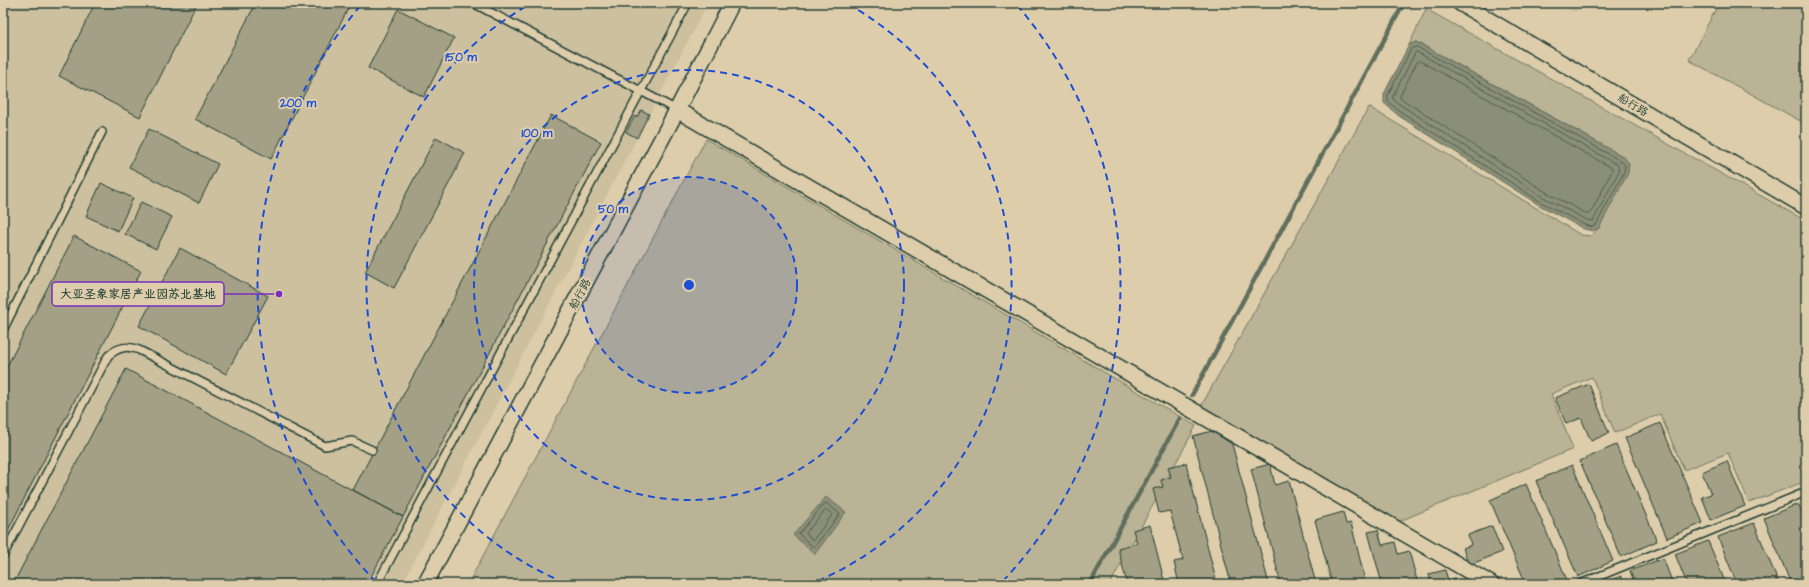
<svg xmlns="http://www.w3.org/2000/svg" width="1809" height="587" font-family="'Architects Daughter','LXGW WenKai TC',sans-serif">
<rect width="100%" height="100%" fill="#decdaa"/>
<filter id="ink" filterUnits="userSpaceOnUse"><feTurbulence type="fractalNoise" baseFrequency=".025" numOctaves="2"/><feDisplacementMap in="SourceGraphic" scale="8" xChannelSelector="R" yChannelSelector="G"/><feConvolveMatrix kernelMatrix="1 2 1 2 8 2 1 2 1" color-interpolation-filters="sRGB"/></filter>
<g filter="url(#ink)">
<path fill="#ccc09f" d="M 3,3 L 708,3 L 402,584 L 3,584 Z
M 1557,3 L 1597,3 L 1573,12 Z"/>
<path fill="#bbb395" stroke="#6d7864" d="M 1719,3 L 1806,3 L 1806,124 L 1689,60 Z
M 1426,9 L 1806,221 L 1806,481 L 1749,503 L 1728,453 L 1684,470 L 1660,414 L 1615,433 L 1592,377 L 1551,394 L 1573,449 L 1395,523 L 1200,408 L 1369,107 L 1581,235 L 1591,236 L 1599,228 L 1629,164 L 1624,157 L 1423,45 L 1416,42 L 1409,45 Z
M 706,139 L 1196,426 L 1110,584 L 468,584 Z"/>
<path fill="#8c8f78" stroke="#606e5d" d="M 1416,42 L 1624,157 L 1629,164 L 1628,173 L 1599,228 L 1593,231 L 1584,229 L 1539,205 L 1399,116 L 1384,103 L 1384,94 L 1409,45 Z
M 826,497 L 846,512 L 815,554 L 793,535 Z"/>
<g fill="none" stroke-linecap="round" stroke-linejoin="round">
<path stroke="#4b5e4f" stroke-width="1" d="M 1417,47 L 1621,161 L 1625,165 L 1624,172 L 1596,225 L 1592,227 L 1585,225 L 1541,202 L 1401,112 L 1388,102 L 1388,95 L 1411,49 Z
M 1417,52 L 1618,165 L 1619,171 L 1593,221 L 1587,220 L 1543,197 L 1396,102 L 1393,99 L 1393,96 L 1415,53 Z
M 1420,61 L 1612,168 L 1612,171 L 1590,214 L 1587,214 L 1546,192 L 1400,98 L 1400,96 L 1417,62 Z
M 826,503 L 840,514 L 815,546 L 813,547 L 799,534 Z
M 826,510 L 832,513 L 832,515 L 814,539 L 812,540 L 806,533 Z"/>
<path stroke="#606e5d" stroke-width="4.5" d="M 1192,395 L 1404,3
M 1090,584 L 1180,418"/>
</g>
<path fill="#a3a085" stroke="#1f3d34" d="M 95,3 L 197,3 L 140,117 L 59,76 Z
M 256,3 L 351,3 L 271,159 L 195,119 Z
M 398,9 L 454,38 L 424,97 L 368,68 Z
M 641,110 L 649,114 L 637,138 L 626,132 L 635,116 L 637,117 Z
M 551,115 L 601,142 L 403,517 L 353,490 Z
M 149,129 L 218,164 L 199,203 L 129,167 Z
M 436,137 L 465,153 L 394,288 L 365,272 Z
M 101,183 L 133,198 L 118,231 L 86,216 Z
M 141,202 L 172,217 L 156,249 L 125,234 Z
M 74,236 L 141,271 L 3,540 L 3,374 Z
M 180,248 L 268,296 L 226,374 L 139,326 Z
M 126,369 L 403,517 L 367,584 L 13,584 Z
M 1589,384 L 1609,433 L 1591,441 L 1581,418 L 1566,424 L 1555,398 Z
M 1660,423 L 1703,523 L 1667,538 L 1625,438 Z
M 1212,431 L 1232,444 L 1269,584 L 1231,584 L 1193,436 Z
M 1616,445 L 1657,541 L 1621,557 L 1580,461 Z
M 1727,461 L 1745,506 L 1711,520 L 1702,497 L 1711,494 L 1702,472 Z
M 1186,463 L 1217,584 L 1179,584 L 1174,562 L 1183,560 L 1170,511 L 1159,513 L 1153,489 L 1163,487 L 1161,480 L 1171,477 L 1168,467 Z
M 1270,464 L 1275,485 L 1289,481 L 1316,584 L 1281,584 L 1251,469 Z
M 1572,465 L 1613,561 L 1578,577 L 1536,481 Z
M 1526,484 L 1567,580 L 1559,584 L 1526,584 L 1490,500 Z
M 1798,504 L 1806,523 L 1806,584 L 1791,584 L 1764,518 Z
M 1343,512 L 1346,524 L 1351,523 L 1366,584 L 1332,584 L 1315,520 Z
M 1754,523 L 1779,584 L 1737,584 L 1718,537 Z
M 1150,525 L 1165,584 L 1127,584 L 1118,548 L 1137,543 L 1133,530 Z
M 1492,526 L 1502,552 L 1469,565 L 1463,548 L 1471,545 L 1468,535 Z
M 1378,530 L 1382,545 L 1395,542 L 1398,554 L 1409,551 L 1418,584 L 1382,584 L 1368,532 Z
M 1708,541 L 1726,584 L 1687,584 L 1675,554 Z
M 1663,558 L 1673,584 L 1635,584 L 1630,571 Z
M 1445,570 L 1448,580 L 1455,578 L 1456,584 L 1431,584 L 1429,574 Z
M 1621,576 L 1624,584 L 1601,584 Z"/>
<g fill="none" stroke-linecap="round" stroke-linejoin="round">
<g stroke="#1f3d34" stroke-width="10">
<path id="lane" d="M 473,3 L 677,110
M 3,330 L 102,132
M 3,556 L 108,356 C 118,347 127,345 139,350 L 325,446 L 352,441 L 372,450
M 377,584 L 688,3
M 1580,584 L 1806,492"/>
</g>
<g stroke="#1f3d34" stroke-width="18">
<path id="street" d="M 1460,3 L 1806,207
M 677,110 L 1491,584
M 425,584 L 677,110 L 732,3"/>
</g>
<use href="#lane" stroke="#decdaa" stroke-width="7"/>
<use href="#street" stroke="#decdaa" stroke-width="15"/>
</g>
</g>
<circle cx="689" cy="285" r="108" fill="#1d4ed8" fill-opacity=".12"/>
<g fill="none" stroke="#1d4ed8" stroke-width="2" stroke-dasharray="7 5">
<circle cx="689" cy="285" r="108"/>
<circle cx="689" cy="285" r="215"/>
<path d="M565 583A323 323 0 0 1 530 4M848 4A323 323 0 0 1 813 583"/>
<path d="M376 582A431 431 0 0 1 361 5M1017 5A431 431 0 0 1 1002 582"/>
</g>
<g text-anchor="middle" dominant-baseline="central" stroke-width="4" stroke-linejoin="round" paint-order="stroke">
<g font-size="11" fill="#1f3d34" stroke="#decdaa">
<text transform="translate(1633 105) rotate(31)">船行路</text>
<text transform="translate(580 294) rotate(-62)">船行路</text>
</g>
</g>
<circle cx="689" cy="285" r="6" fill="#1d4ed8" stroke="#decdaa" stroke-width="2"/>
<g font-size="12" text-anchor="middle" font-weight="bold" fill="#1d4ed8" stroke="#decdaa" stroke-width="4" stroke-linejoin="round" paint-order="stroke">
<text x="461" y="61">150 m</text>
<text x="298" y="107">200 m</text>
<text x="537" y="137">100 m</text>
<text x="613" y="213">50 m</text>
</g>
<path fill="none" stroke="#7b2cbf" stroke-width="1.5" d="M279 294L224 294"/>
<circle fill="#7b2cbf" stroke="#decdaa" stroke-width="1.5" cx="279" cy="294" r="4"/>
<rect fill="#decdaa" stroke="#7b2cbf" stroke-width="1.5" x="52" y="282" width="172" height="24" rx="4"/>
<g font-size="12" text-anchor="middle" font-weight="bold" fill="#1f3d34">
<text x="138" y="298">大亚圣象家居产业园苏北基地</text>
</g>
<rect width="1809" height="587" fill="none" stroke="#decdaa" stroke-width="16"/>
<rect x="8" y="8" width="1793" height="571" fill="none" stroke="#1f3d34" stroke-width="1.5" filter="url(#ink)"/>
</svg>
